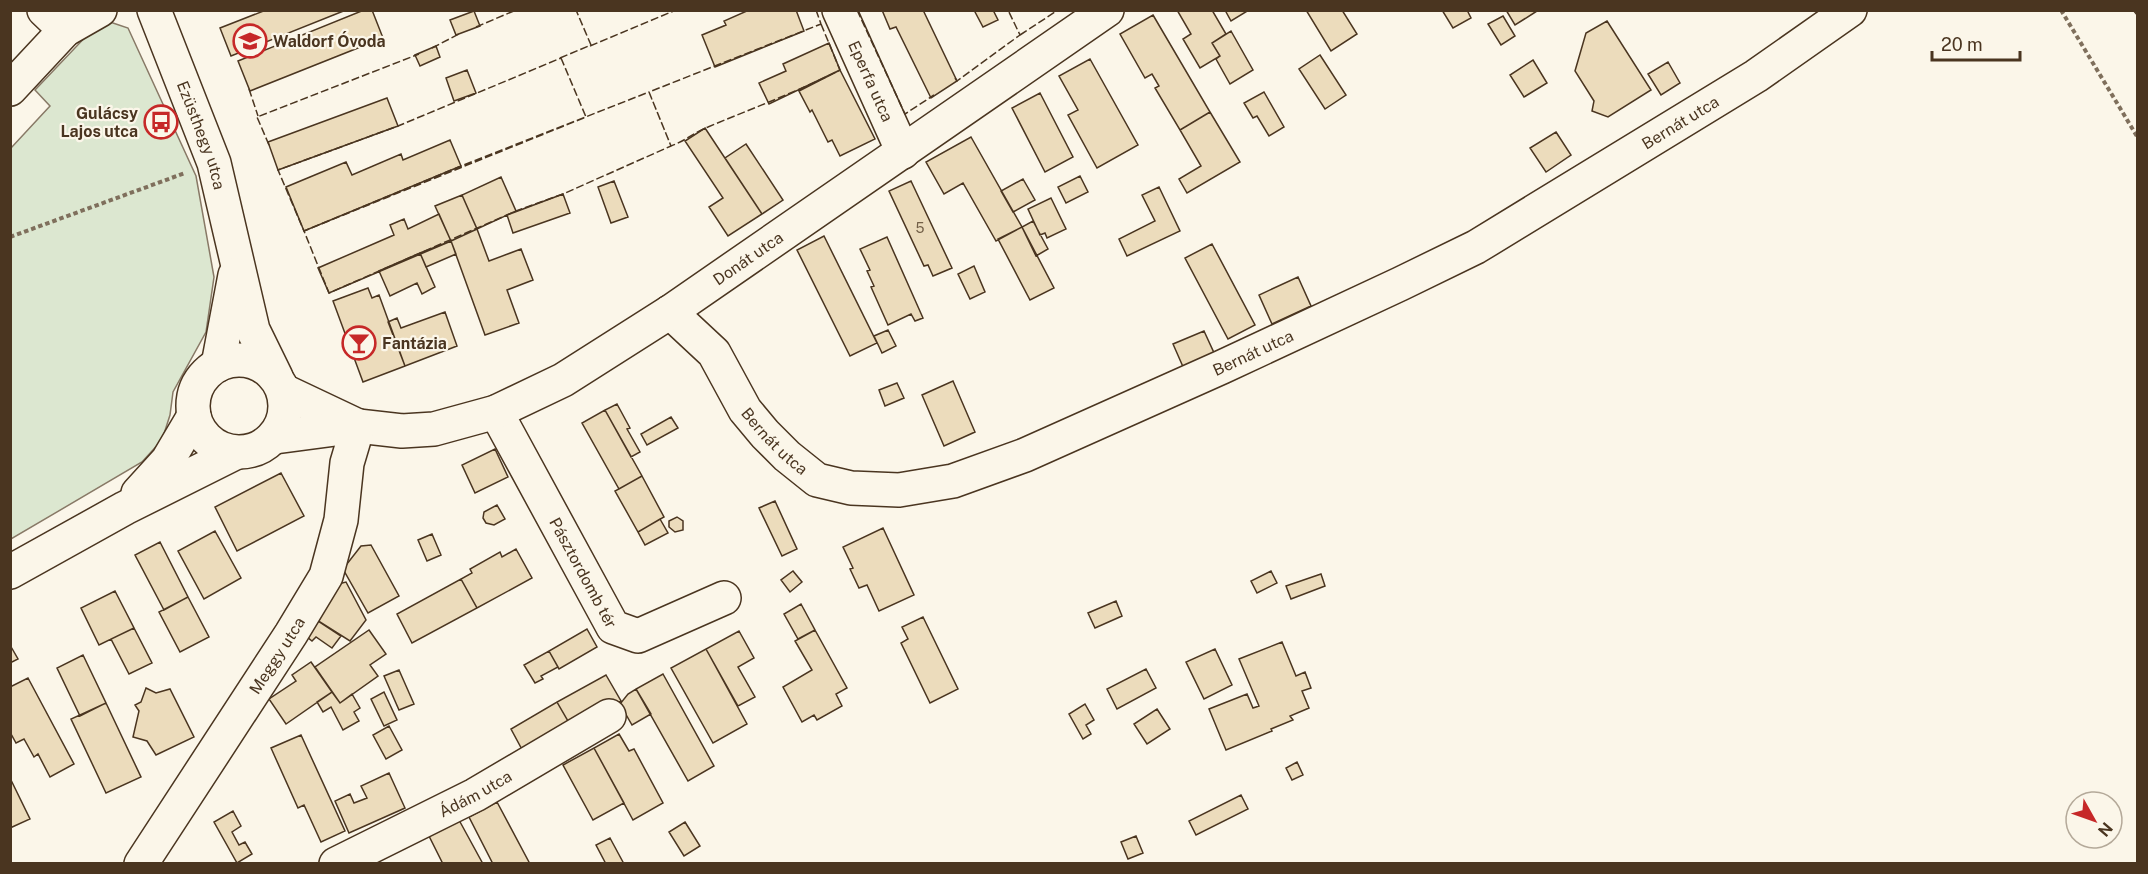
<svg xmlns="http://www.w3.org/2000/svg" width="2148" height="874" font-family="'Public Sans',sans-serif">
<rect width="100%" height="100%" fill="#fbf6e9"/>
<path fill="#dce7d0" stroke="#887966" stroke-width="1.5" d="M 110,22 L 128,28 L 196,176 L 214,277 L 206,332 L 173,392 L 170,415 L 162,440 L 142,462 L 11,539 L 11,148 L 50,106 L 35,90 L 92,30 Z"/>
<path fill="#ecdcbc" stroke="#4a3520" stroke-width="1.5" d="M 266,10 L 346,10 L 231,56 L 220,28 Z
M 364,10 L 372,10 L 383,38 L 250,91 L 238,61 Z
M 749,10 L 796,10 L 804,31 L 715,67 L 702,35 L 726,25 L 724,21 Z
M 882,10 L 923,10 L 957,81 L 931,98 L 896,27 L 890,29 Z
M 974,10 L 993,10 L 998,20 L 983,27 Z
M 1177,10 L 1212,10 L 1226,34 L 1212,43 L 1220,56 L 1200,68 L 1183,39 L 1191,34 Z
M 1225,10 L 1249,10 L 1231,21 Z
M 1306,10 L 1342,10 L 1357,34 L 1331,51 Z
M 1442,10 L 1467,10 L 1471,18 L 1453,28 Z
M 1506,10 L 1537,10 L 1537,11 L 1515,25 Z
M 474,11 L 480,26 L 456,35 L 450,20 Z
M 1153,15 L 1210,112 L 1180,130 L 1155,88 L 1159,86 L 1152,74 L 1145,78 L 1120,34 Z
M 1503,16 L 1515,36 L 1501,45 L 1488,24 Z
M 1607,21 L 1651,90 L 1608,117 L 1592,111 L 1594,101 L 1575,71 L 1586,33 Z
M 1231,31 L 1253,70 L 1230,84 L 1216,59 L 1220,56 L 1212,43 Z
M 829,43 L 840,70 L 769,104 L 759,83 L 786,71 L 783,64 Z
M 436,46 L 440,57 L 420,66 L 415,55 Z
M 1320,55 L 1346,95 L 1325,109 L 1299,69 Z
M 1090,59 L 1138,145 L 1097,168 L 1068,115 L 1078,110 L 1059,76 Z
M 1533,60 L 1547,83 L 1524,97 L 1510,75 Z
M 1668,62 L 1680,83 L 1661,95 L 1648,74 Z
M 467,70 L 476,93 L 454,101 L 446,78 Z
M 840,70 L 875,139 L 840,156 L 832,140 L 828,142 L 812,110 L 810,112 L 799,91 Z
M 1264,92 L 1284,127 L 1269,136 L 1257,116 L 1253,118 L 1244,103 Z
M 1040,93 L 1073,157 L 1045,172 L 1012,108 Z
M 387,98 L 398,126 L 278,170 L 268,142 Z
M 1210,112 L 1240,162 L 1187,193 L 1179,179 L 1201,166 L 1180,130 Z
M 705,128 L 762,214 L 728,236 L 709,207 L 723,198 L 685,141 Z
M 1556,132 L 1571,155 L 1546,172 L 1530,148 Z
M 971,137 L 1022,227 L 996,241 L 963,183 L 944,194 L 926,162 Z
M 450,140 L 461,166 L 304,231 L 286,187 L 346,162 L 352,175 L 401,154 L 403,160 Z
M 746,144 L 783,200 L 762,214 L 725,158 Z
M 1080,176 L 1088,192 L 1066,203 L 1058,187 Z
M 501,177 L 516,211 L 477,229 L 462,195 Z
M 1023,179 L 1035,200 L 1013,212 L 1001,191 Z
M 614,181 L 628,217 L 611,223 L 598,187 Z
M 911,181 L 952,268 L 933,276 L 928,265 L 924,266 L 889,191 Z
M 1159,187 L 1180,231 L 1127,256 L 1119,239 L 1155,221 L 1142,195 Z
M 563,194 L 570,213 L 513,233 L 507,215 Z
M 462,195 L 477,229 L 451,241 L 435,206 Z
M 1051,198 L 1066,229 L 1047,238 L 1045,233 L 1040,235 L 1028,209 Z
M 439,214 L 451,241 L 329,293 L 318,268 L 394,235 L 390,225 L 404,219 L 408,229 Z
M 1033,221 L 1048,249 L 1036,256 L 1022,227 Z
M 1022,227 L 1054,288 L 1030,300 L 998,239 Z
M 477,229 L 489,261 L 521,249 L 533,280 L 507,290 L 519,323 L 485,335 L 451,241 Z
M 824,236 L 877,343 L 850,356 L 797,250 Z
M 887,237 L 923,318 L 915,321 L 911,314 L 888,325 L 871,287 L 874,286 L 867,271 L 870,270 L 860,249 Z
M 451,241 L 456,254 L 426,267 L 420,253 Z
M 1212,244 L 1255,325 L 1228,339 L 1185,258 Z
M 420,253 L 435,287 L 422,294 L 417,283 L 390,296 L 379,271 Z
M 974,266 L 985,292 L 970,299 L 958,274 Z
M 1298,277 L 1311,306 L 1272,324 L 1259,295 Z
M 368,288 L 372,298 L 379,295 L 405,366 L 363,382 L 333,301 Z
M 445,312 L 457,346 L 405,366 L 388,322 L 397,318 L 401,328 Z
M 888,330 L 896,346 L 882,353 L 874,336 Z
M 1204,331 L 1215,355 L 1184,369 L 1173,344 Z
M 953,381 L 975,432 L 944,446 L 922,395 Z
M 897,383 L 904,398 L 885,406 L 879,390 Z
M 617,404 L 630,428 L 627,429 L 640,452 L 631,457 L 605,410 Z
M 605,410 L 642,476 L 619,489 L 582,423 Z
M 671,417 L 678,428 L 647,445 L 641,434 Z
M 495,449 L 508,477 L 475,493 L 462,465 Z
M 281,473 L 304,516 L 237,551 L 215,507 Z
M 642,476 L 664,517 L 638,532 L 615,491 Z
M 775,501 L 797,549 L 782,556 L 759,508 Z
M 497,505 L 505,519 L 494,525 L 486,523 L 483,518 L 484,512 Z
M 677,517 L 683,521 L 683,530 L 675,532 L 669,527 L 669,521 Z
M 660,519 L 668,533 L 645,545 L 638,532 Z
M 883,528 L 914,595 L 879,611 L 867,585 L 859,588 L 850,569 L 853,568 L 843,547 Z
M 215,531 L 241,578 L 204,599 L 178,551 Z
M 432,534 L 441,555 L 427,561 L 418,540 Z
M 160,542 L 188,597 L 164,610 L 135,555 Z
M 371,545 L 399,596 L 368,613 L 343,569 L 361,546 Z
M 516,549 L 532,578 L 477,608 L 461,579 L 472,573 L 470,569 L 500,552 L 502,557 Z
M 793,571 L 802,582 L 790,592 L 781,580 Z
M 1271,571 L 1277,583 L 1257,593 L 1251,581 Z
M 1321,574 L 1325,586 L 1291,599 L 1286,586 Z
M 461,579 L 477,608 L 412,643 L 397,614 Z
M 346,582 L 366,620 L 350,641 L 312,617 L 334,585 Z
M 115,591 L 134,628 L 99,645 L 81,608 Z
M 188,597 L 209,637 L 180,652 L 159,612 Z
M 1116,601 L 1122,616 L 1095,628 L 1088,613 Z
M 801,604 L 815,630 L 798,639 L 784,614 Z
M 312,617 L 341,636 L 332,648 L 316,637 L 312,641 L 301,632 Z
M 923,617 L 958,689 L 930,703 L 901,643 L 908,639 L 902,627 Z
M 134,628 L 152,663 L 129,674 L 111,639 Z
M 587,629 L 597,647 L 559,669 L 549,651 Z
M 369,630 L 386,654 L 370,665 L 378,676 L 340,703 L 315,667 Z
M 815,630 L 847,688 L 836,694 L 842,706 L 817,720 L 814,715 L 802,722 L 783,687 L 812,670 L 795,641 Z
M 739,631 L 754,658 L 738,667 L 755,697 L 738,706 L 706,649 Z
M 1282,642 L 1296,676 L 1305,672 L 1311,688 L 1302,691 L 1309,708 L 1290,716 L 1293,720 L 1271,729 L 1272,731 L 1226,750 L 1209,709 L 1247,694 L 1253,708 L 1259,706 L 1239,659 Z
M 10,645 L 18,659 L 10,663 Z
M 706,649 L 747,724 L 713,743 L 671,668 Z
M 1215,649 L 1232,685 L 1204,699 L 1186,662 Z
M 549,651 L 558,667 L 541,676 L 543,679 L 535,683 L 524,665 Z
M 83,655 L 106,703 L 80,716 L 57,668 Z
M 311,662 L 332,692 L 286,724 L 269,699 L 296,681 L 292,675 Z
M 1146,669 L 1156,688 L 1117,709 L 1107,689 Z
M 399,670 L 414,704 L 399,710 L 384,676 Z
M 663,674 L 714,766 L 688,781 L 636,689 Z
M 606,675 L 621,701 L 572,728 L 557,702 Z
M 28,678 L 74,764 L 50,777 L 38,754 L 34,757 L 24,739 L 16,743 L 10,732 L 10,687 Z
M 146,688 L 156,693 L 170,689 L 194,737 L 156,755 L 147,741 L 133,737 L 139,711 L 135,705 L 141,702 Z
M 636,689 L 651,714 L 632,725 L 620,704 L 628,694 Z
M 332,692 L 340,703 L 352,694 L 360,708 L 354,712 L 359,721 L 343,730 L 331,707 L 323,712 L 317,702 Z
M 384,692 L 397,720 L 384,726 L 371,699 Z
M 557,702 L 572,728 L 525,755 L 511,729 Z
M 106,703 L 141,777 L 106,793 L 71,719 Z
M 1085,704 L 1094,720 L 1086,725 L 1091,734 L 1083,739 L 1069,714 Z
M 1157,709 L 1170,729 L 1147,744 L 1134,724 Z
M 389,726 L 402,750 L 386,759 L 373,735 Z
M 619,734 L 629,751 L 634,749 L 663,803 L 633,820 L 594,748 Z
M 301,735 L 345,831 L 321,842 L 304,805 L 298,808 L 271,748 Z
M 594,748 L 624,803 L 593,820 L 563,765 Z
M 1297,762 L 1303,775 L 1292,780 L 1286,768 Z
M 389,773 L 405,808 L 349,833 L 335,801 L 350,794 L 354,803 L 367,798 L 361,786 Z
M 10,778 L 30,819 L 10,828 Z
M 1241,795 L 1248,809 L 1196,835 L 1189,821 Z
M 497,802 L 530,864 L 493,864 L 469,817 Z
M 233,811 L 241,826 L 232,832 L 239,845 L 245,842 L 252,854 L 237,863 L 214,822 Z
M 459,820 L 483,864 L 443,864 L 429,836 Z
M 685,822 L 700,846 L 684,856 L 669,832 Z
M 1136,836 L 1143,853 L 1128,859 L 1121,842 Z
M 610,838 L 624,864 L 606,864 L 596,845 Z"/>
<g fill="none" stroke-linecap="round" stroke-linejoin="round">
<g stroke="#4a3520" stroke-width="36">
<g id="minor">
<path d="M 44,10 L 65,30"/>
<path id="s1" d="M 154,10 L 214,163 L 253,330 L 276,377"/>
<path id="s2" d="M 839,10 L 903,152"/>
<path d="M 10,89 L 65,30 L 100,10"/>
<path id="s3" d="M 670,312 L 714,353 L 745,410 L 765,434 L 787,456 L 817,480 L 851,488 L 899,490 L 953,481 L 1025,455 L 1222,367 L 1400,284 L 1476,247 L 1756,76 L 1850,10"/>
<circle cx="239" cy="406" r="46"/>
<path d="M 218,365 L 235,275"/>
<path d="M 284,391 L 358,426"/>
<path id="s4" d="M 496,412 L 613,627 L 638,636 L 724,598"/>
<path id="s5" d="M 275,437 L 358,426 L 402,431 L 434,429 L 496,412 L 563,380 L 670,312 L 1107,10"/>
<path d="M 138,493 L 168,460 L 194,416"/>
<path d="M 10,572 L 125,508 L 235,453"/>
<path id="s6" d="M 141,864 L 291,634 L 326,576 L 341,520 L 347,463 L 358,426"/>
<path id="s7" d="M 336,864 L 475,795 L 609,716"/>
</g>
</g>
<path stroke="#7f6f5c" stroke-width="4" stroke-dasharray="4.5 3" stroke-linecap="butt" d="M 2061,10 L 2138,138
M 10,237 L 185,173"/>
<use href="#minor" stroke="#fbf6e9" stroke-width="33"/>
<path stroke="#4a3520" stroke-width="1.5" stroke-dasharray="8 3" stroke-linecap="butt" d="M 816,10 L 821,24
M 857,10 L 905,114 L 934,95
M 2133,10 L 2138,16
M 821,24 L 840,70 C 797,92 753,108 708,127 C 695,132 685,141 671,146 L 649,92 Z
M 476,27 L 516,10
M 1020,35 L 1058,10
M 590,46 L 676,10
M 432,48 L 459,34
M 560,58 L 591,45 L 576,10
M 561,58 L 586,117 L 304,231 L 278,170 L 398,126 Z
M 955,78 L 957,81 L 1020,35 L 1008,10
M 249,89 L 258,116
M 649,92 L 671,146 L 563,194 L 516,211 L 329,293 L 304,231 L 461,166 Z
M 269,145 L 257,117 L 419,54"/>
</g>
<defs>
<g id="school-ring" transform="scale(1.725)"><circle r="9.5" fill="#fbf6e9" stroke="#c62828" stroke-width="1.5"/><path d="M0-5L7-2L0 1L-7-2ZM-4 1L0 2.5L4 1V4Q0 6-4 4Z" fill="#c62828"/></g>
<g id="bus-ring" transform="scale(1.725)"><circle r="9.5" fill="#fbf6e9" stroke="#c62828" stroke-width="1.5"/><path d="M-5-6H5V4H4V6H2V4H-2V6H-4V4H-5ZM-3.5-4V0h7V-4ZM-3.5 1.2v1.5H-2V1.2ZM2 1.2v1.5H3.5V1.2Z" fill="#c62828"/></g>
<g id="bar-ring" transform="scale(1.725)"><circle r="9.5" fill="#fbf6e9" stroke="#c62828" stroke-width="1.5"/><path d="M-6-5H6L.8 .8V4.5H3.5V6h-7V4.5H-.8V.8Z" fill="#c62828"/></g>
</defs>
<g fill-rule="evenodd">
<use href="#school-ring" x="250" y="41"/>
<use href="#bus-ring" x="161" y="122"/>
<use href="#bar-ring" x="359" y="343"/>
</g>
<g text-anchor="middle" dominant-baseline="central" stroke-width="4.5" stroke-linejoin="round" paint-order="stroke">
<g font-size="14" fill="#725f47">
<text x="920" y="228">5</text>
</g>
<g font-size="16" font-weight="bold" fill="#4a3520" stroke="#fbf6e9" text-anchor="start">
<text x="273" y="41">Waldorf Óvoda</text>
<text x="138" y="113" text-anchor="end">Gulácsy<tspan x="138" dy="18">Lajos utca</tspan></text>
<text x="382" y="343">Fantázia</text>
</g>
<g font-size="16" fill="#4a3520" stroke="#fbf6e9">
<text stroke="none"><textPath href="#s2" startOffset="78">Eperfa utca</textPath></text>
<text stroke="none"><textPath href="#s3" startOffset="1176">Bernát utca</textPath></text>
<text stroke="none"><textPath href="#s1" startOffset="134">Ezüsthegy utca</textPath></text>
<text stroke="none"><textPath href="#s5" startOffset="520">Donát utca</textPath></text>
<text stroke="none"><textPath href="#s3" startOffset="690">Bernát utca</textPath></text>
<text stroke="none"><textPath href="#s3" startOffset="168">Bernát utca</textPath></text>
<text stroke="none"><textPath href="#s4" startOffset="183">Pásztordomb tér</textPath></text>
<text stroke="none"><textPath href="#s6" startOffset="249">Meggy utca</textPath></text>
<text stroke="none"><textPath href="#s7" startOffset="156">Ádám utca</textPath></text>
</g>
</g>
<rect width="2148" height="874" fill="none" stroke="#4a3520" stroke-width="24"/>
<g transform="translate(2094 820) rotate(130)"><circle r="28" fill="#fbf6e9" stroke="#b4a999" stroke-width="1.5"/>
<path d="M0-4.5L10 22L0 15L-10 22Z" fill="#c62828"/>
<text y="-9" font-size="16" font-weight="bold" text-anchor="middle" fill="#4a3520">N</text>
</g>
<path d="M1932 51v9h88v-9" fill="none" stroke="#4a3520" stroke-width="3"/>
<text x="1941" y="51" font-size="18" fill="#4a3520" stroke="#fbf6e9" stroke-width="4.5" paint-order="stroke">20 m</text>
</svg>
